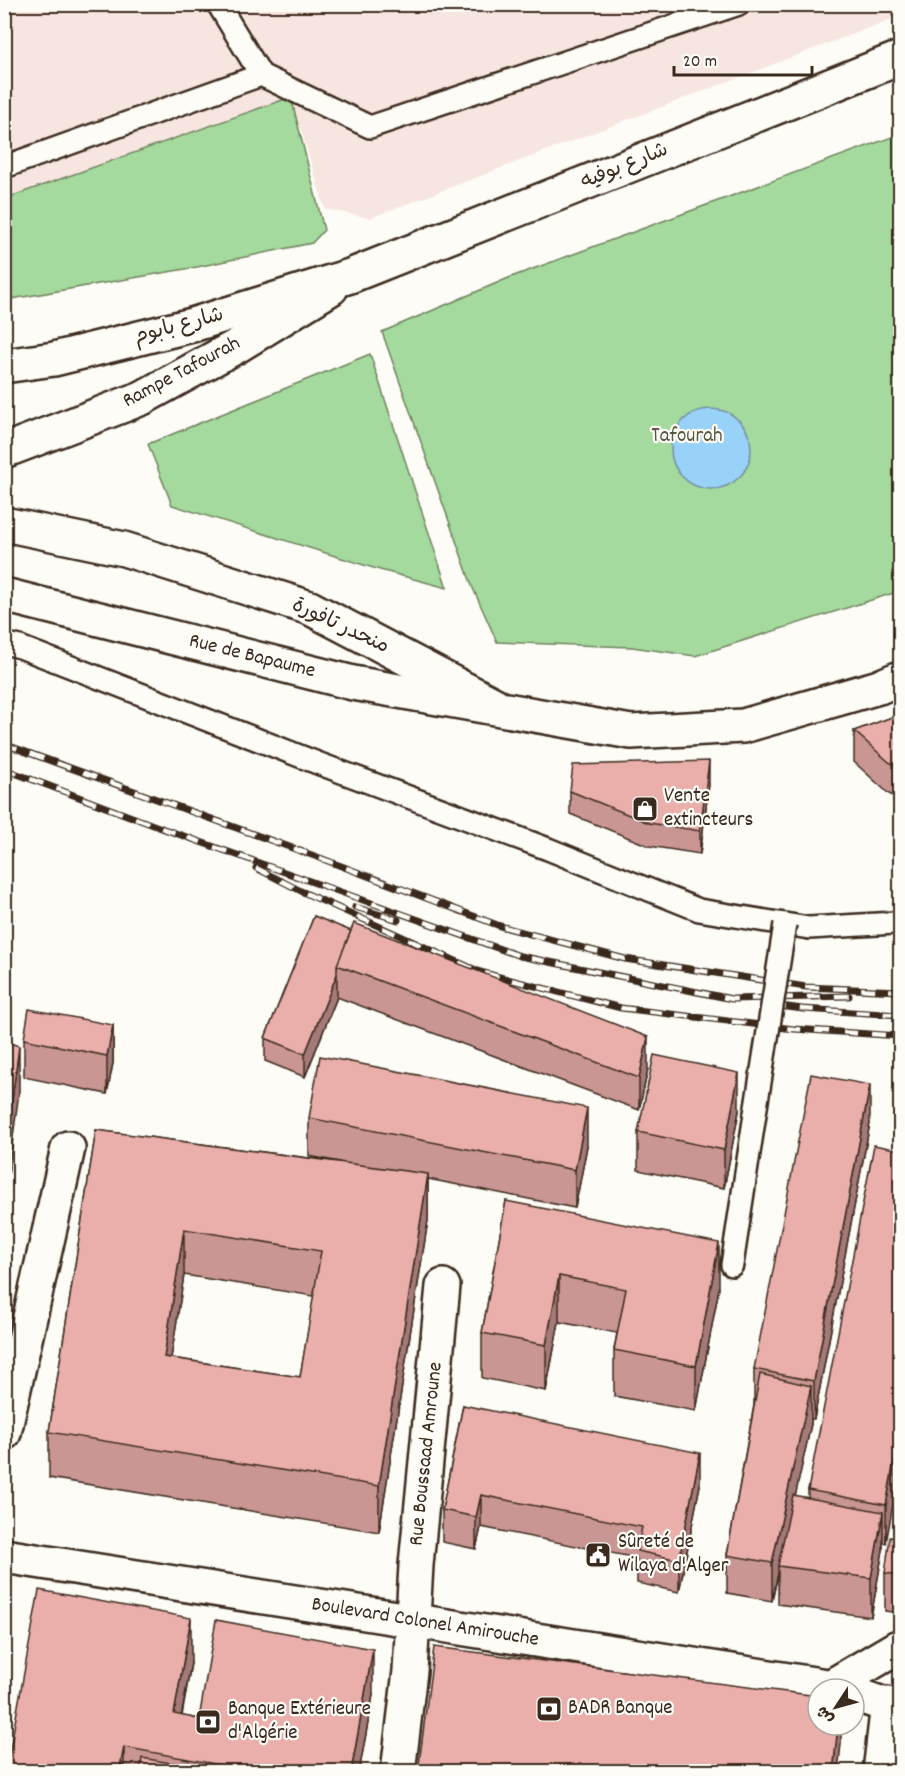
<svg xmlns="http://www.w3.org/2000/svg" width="905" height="1776" font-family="Dekko,'Playpen Sans Arabic',sans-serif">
<rect width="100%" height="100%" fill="#fdfcf7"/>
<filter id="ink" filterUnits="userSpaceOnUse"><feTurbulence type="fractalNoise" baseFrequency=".0167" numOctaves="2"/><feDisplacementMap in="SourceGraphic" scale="12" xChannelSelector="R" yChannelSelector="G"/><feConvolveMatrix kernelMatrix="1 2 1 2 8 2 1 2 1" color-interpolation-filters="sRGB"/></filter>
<g filter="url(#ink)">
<path fill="#f7e5e0" d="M 900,4 L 900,16 L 370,218 L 325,209 L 291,97 L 5,199 L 4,5 Z"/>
<path fill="#a4da9d" stroke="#70825e" stroke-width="1.5" d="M 291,97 L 324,230 L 312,243 L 197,267 L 5,300 L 4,199 Z
M 900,134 L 900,591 L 695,656 L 632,647 L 497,642 L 472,586 L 382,332 L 511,277 Z
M 370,354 L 447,588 L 380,570 L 172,505 L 148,444 Z"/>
<path fill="#98d2f8" stroke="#738fa1" stroke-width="1.5" d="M671 449a40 40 0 1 1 80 0a40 40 0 1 1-80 0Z"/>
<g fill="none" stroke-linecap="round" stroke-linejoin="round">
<g stroke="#3b2a1e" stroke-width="26">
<path id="service" d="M 218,4 L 261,75 L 370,127 L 739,4
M 4,167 L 261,75
M 4,643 L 20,647 L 320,764 L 548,849 L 699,910 L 809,928 L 895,923
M 732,1265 L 755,1114"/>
</g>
<g stroke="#3b2a1e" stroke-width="38">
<path id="minor" d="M 4,1433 L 68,1148
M 398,1772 L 410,1671 L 416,1565 L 443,1286
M 880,1772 L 888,1704"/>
</g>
<g stroke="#3b2a1e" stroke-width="38">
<path id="primary" d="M 4,451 L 142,398 L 237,346 L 331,288
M 4,524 L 124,549 L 310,608 L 495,705
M 4,1556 L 846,1689
M 830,1687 L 898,1647 L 900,1647
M 854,1694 L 900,1710"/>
</g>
<g stroke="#3b2a1e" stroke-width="38">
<path id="trunk" d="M 4,366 L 54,359 L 192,325 L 350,276 L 900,58
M 4,595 L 353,683 L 631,732 L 743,726 L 879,687 L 900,678"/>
</g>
<use href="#service" stroke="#fdfcf7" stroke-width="21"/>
<use href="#minor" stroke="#fdfcf7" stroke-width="33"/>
<use href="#primary" stroke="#fdfcf7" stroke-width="33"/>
<use href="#trunk" stroke="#fdfcf7" stroke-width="33"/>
<g stroke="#3b2a1e" stroke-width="7">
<path id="rail" d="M 4,744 L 320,858 L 500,926 L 625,959 L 806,987 L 900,991
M 4,769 L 164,829 L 520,956 L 732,999 L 849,996
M 256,868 L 303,892 L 480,972 L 621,1008 L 794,1029 L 900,1036
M 355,907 L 398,920
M 772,1005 L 803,1009 L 900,1015"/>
</g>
<use href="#rail" stroke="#fdfcf7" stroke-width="4.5" stroke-dasharray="14" stroke-linecap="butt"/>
<g stroke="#3b2a1e" stroke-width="26" stroke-linecap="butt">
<path id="service-bridge" d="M 755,1114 L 785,924"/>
</g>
<use href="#service-bridge" stroke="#fdfcf7" stroke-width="21"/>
</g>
<path fill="#c99693" stroke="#3b2a1e" stroke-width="1.5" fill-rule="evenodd" d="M 900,714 L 900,800 L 889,794 L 854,762 L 854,731 Z
M 709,784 L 700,854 L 649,846 L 570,814 L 570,791 Z
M 314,916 L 648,1069 L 639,1110 L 337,997 L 305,1077 L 265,1061 L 265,1038 Z
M 113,1025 L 113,1063 L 107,1094 L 24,1077 L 24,1039 Z
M 739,1111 L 724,1188 L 638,1170 L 638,1132 Z
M 309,1118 L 587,1146 L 575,1208 L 428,1179 L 428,1220 L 379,1532 L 49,1478 L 49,1432 L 96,1130 L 340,1162 L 309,1156 ZM 184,1275 L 314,1296 L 300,1377 L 171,1358 Z
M 870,1123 L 814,1419 L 811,1419 L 811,1424 L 795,1496 L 808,1498 L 808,1490 L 900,1150 L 886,1543 L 883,1543 L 883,1550 L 871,1617 L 778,1604 L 778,1573 L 772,1601 L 727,1593 L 727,1555 L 754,1405 L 754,1369 Z
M 506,1201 L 719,1288 L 696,1411 L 614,1396 L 614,1350 L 617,1333 L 559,1322 L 546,1391 L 482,1378 L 482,1333 Z
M 463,1405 L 700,1485 L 679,1592 L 637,1583 L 637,1558 L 481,1527 L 476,1549 L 442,1542 L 442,1510 Z
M 900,1538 L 900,1613 L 885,1611 L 885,1573 Z
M 191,1663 L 182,1716 L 199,1719 L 373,1695 L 359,1772 L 6,1772 Z"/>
<path fill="#a47a78" stroke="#3b2a1e" stroke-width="1.5" d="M 709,761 L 709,784 L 700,854 L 700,831 Z
M 337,974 L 337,997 L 305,1077 L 305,1054 Z
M 113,1025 L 113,1063 L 107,1094 L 107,1056 Z
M 648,1037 L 648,1069 L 639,1110 L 639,1078 Z
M 19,1046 L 19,1092 L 4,1206 L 4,1161 Z
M 739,1073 L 739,1111 L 724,1188 L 724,1150 Z
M 870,1085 L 870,1123 L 814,1419 L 814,1381 Z
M 587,1108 L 587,1146 L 575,1208 L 575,1170 Z
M 428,1174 L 428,1220 L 379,1532 L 379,1486 Z
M 184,1229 L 184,1275 L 164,1403 L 164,1357 Z
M 719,1243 L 719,1288 L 696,1411 L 696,1366 Z
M 559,1276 L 559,1322 L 546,1391 L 546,1345 Z
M 811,1386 L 811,1424 L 780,1566 L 778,1566 L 778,1573 L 772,1601 L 772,1563 Z
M 900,1429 L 900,1467 L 886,1543 L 886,1505 Z
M 700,1453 L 700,1485 L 679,1592 L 679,1560 Z
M 481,1495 L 481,1527 L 476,1549 L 476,1517 Z
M 883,1512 L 883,1550 L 871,1617 L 871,1578 Z
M 191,1618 L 191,1663 L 174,1756 L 174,1714 Z
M 373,1649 L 373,1695 L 359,1772 L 351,1772 Z
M 838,1725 L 841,1725 L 841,1744 L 838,1772 L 833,1772 Z
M 124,1747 L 124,1772 L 119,1772 Z"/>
<path fill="#eaafab" stroke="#3b2a1e" stroke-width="1.5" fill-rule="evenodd" d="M 900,714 L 900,768 L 889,762 L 854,731 Z
M 709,761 L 700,831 L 649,823 L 570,791 L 573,765 Z
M 314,916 L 351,931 L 337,965 L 337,974 L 305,1054 L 265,1038 Z
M 354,923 L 648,1037 L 639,1078 L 337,965 Z
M 29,1009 L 113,1025 L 107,1056 L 24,1039 Z
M 4,1041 L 19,1046 L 4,1161 Z
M 654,1055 L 739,1073 L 724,1150 L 638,1132 Z
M 320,1056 L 587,1108 L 575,1170 L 309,1118 Z
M 811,1074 L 870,1085 L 814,1381 L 754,1369 Z
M 96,1130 L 428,1174 L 379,1486 L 49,1432 ZM 184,1229 L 321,1251 L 300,1377 L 164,1357 Z
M 874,1145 L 900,1150 L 900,1429 L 886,1505 L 808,1490 Z
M 506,1201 L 719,1243 L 696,1366 L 614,1350 L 626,1289 L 559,1276 L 546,1345 L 482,1333 Z
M 760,1374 L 811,1386 L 772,1563 L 727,1555 Z
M 463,1405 L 700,1453 L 679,1560 L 637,1551 L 642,1527 L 481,1495 L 476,1517 L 442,1510 Z
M 793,1495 L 883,1512 L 871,1578 L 778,1566 Z
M 890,1537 L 900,1538 L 900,1575 L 885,1573 Z
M 39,1590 L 191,1618 L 174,1714 L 199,1719 L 216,1620 L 373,1649 L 351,1772 L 258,1772 L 124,1747 L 119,1772 L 6,1772 Z
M 434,1647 L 818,1696 L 818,1725 L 838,1725 L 833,1772 L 418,1772 Z
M 900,1744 L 900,1772 L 897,1772 Z
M 142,1758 L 183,1765 L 182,1772 L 140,1772 Z"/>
</g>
<defs>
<g id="shop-square" transform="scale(1.35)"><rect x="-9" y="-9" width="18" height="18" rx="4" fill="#3b2a1e" stroke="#fdfcf7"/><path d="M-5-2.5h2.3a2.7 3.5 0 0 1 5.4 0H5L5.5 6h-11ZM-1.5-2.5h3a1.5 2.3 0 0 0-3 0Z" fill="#fff"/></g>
<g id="civic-square" transform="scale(1.35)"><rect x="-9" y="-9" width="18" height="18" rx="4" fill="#3b2a1e" stroke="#fdfcf7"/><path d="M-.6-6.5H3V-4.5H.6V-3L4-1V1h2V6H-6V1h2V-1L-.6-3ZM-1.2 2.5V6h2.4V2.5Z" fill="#fff"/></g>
<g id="bank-square" transform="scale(1.35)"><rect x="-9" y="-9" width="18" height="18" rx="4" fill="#3b2a1e" stroke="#fdfcf7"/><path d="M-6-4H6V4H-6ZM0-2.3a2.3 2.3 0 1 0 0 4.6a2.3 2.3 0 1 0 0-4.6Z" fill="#fff"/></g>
</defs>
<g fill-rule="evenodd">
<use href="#shop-square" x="645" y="809"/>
<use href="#civic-square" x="598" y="1555"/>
<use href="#bank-square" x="549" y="1709"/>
<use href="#bank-square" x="208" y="1722"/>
</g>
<g text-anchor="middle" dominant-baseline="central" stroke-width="4.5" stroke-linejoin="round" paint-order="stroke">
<g font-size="21" fill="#3b2a1e" stroke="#fdfcf7">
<text transform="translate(625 167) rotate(-22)">شارع بوفيه</text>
<text transform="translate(179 327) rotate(-15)">شارع بابوم</text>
<text transform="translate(182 373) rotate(-28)">Rampe Tafourah</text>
<text transform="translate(340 627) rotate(25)">منحدر تافورة</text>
<text transform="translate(252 657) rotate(14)">Rue de Bapaume</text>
<text transform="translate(427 1454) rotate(-84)">Rue Boussaad Amroune</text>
<text transform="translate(425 1623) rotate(9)">Boulevard Colonel Amirouche</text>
</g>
<g font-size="21" fill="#55563e" stroke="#fdfcf7">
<text x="687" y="437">Tafourah</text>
</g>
<g font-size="21" fill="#3b2a1e" stroke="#fdfcf7" text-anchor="start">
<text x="664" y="797">Vente<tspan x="664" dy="24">extincteurs</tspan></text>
<text x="618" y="1543">Sûreté de<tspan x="618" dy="24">Wilaya d'Alger</tspan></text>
<text x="568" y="1709">BADR Banque</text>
<text x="228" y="1710">Banque Extérieure<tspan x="228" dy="24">d'Algérie</tspan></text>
</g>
</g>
<rect width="905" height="1776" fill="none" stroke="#fdfcf7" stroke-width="24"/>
<rect x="12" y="12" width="881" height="1752" fill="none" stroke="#3b2a1e" stroke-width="2" filter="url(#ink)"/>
<g transform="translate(836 1707) rotate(234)"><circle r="28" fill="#fdfcf7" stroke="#afa8a0" stroke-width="1.5"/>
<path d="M0-4.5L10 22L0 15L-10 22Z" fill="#3b2a1e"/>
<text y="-9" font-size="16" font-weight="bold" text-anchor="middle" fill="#3b2a1e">ش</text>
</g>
<path d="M674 66v9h138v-9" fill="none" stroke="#3b2a1e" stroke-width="3"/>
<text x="683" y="66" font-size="18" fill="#3b2a1e" stroke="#fdfcf7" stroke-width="4.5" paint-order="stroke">20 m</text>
</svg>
